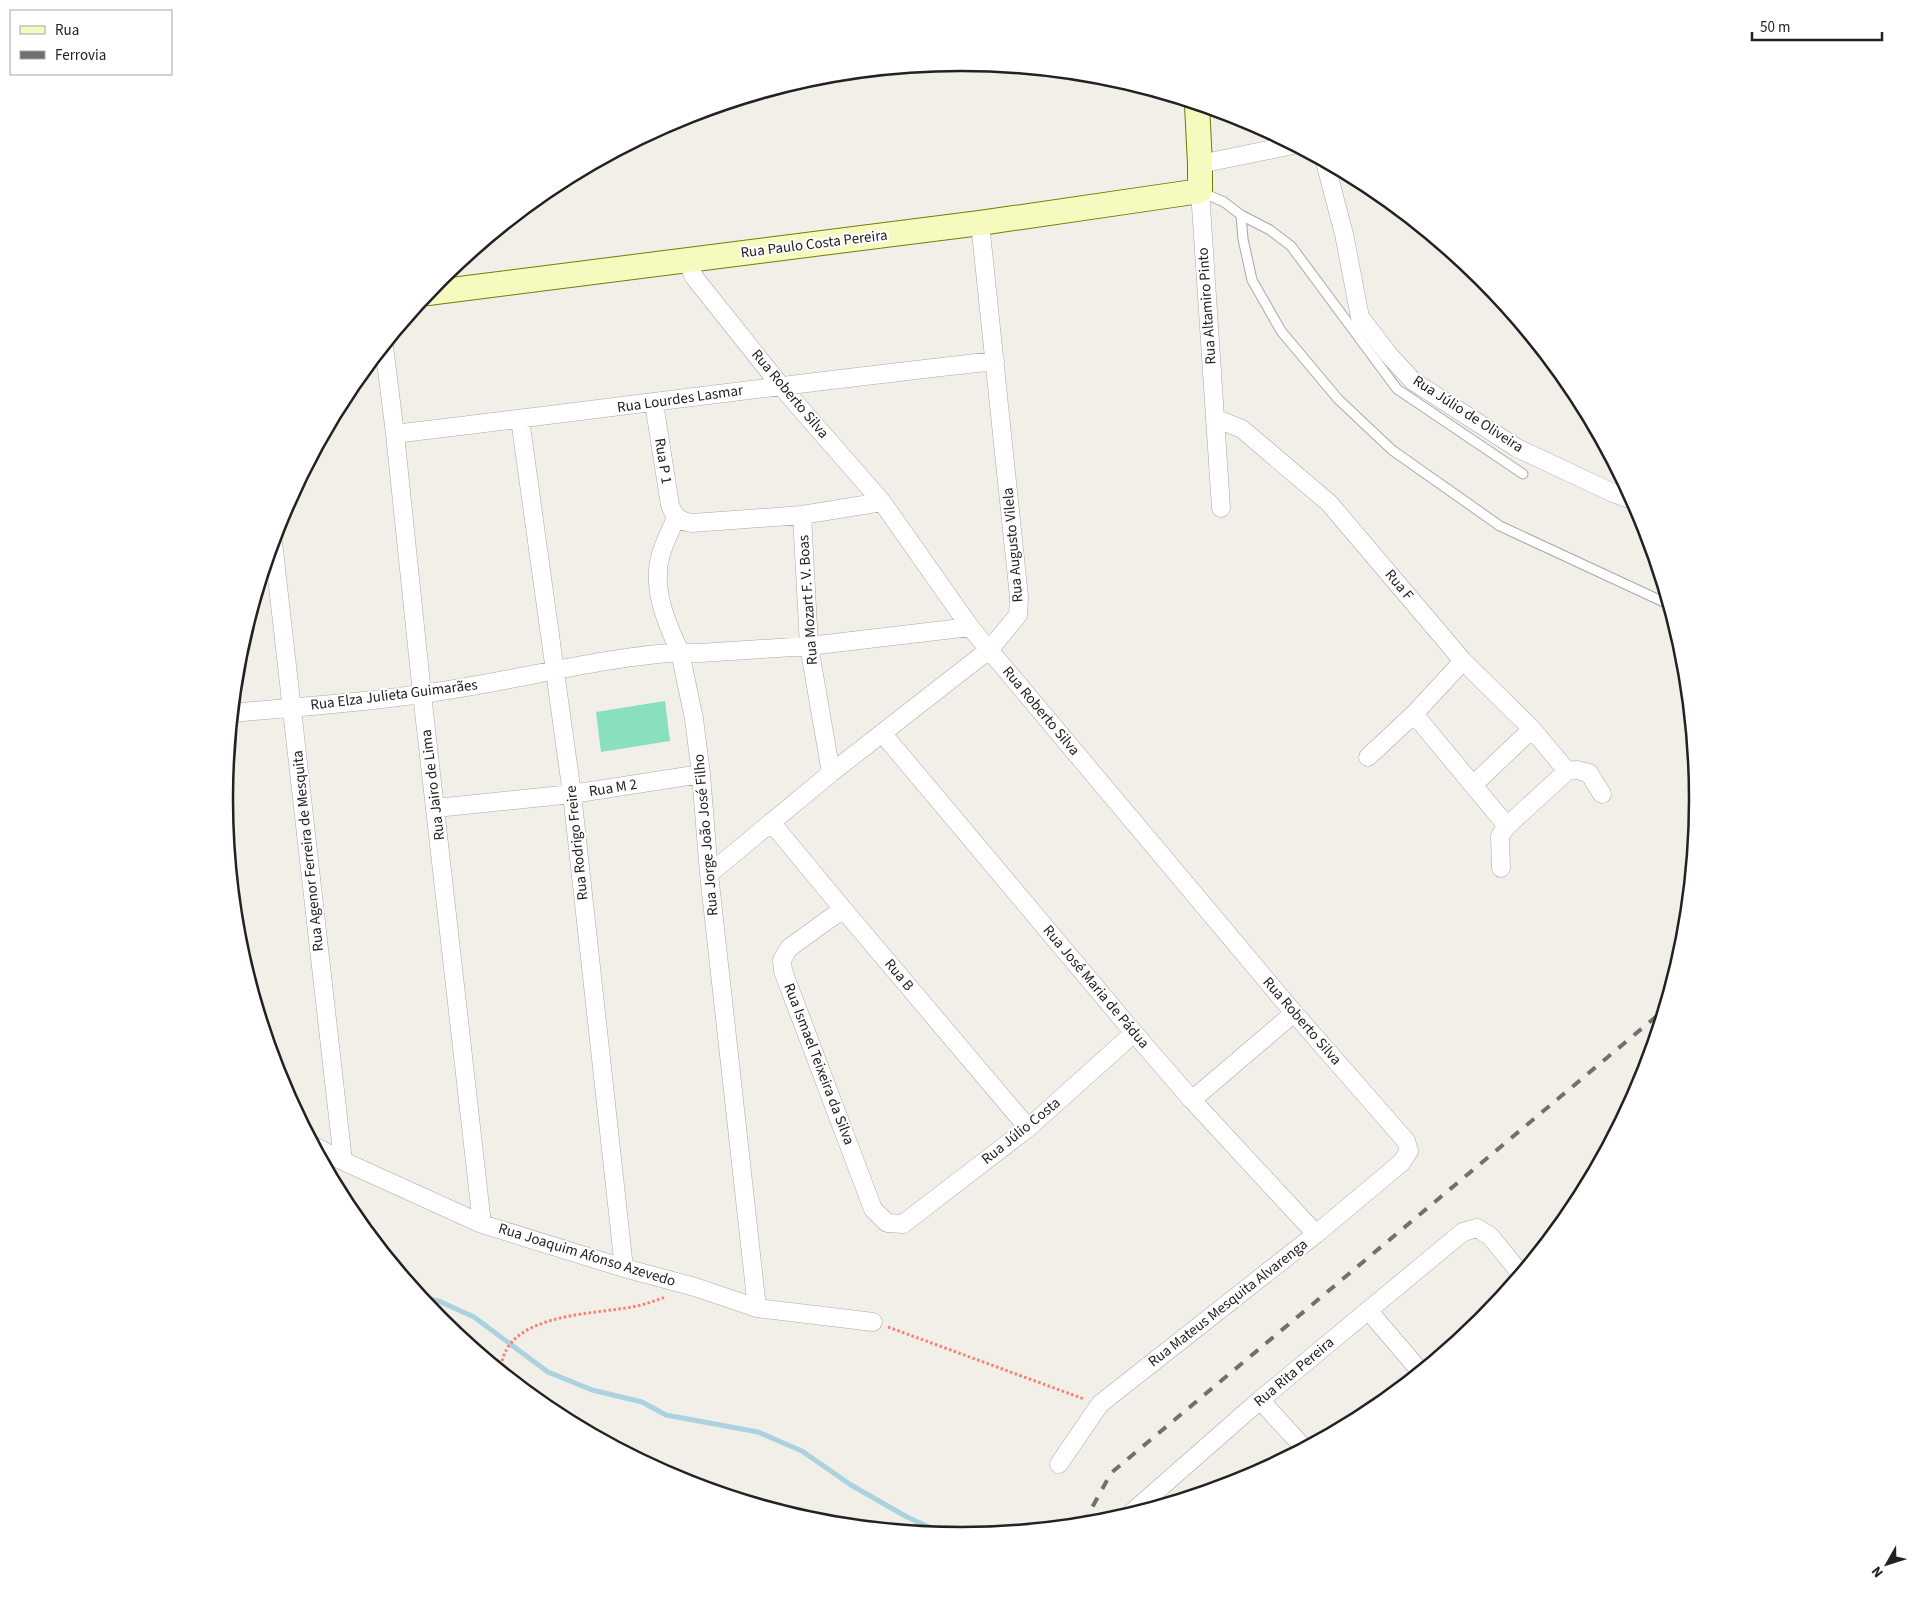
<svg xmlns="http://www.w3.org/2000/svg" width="1922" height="1599" font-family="'Source Sans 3',sans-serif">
<rect width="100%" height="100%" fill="#f2efe9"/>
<path fill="#88e0be" d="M 665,701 L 670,741 L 601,752 L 596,712 Z"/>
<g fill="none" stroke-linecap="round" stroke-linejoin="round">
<path stroke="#aad3df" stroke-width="5" d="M 419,1296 L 441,1302 L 474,1317 L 548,1372 L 592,1390 L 642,1402 L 666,1415 L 758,1432 L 802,1451 L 851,1485 L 907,1517 L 946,1535"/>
<g stroke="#a9a9a9" stroke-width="11">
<path id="lane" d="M 1201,192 L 1224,202 L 1241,215 L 1243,239 L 1252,280 L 1281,331 L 1338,399 L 1392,450 L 1500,526 L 1668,604
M 1241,215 L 1270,230 L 1291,246 L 1397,389 L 1523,474"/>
</g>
<g stroke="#a9a9a9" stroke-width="19">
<path id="street" d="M 1325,162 L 1344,234 L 1360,317 L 1389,355 L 1413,381 L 1517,448 L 1613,493 L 1633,500
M 1200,164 L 1293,145
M 1200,191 L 1221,508
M 687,260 L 694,277 L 780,385 L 882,502 L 970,627 L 1294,1013 L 1406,1141 L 1409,1151 L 1401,1163 L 1316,1234 L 1100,1404 L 1059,1464
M 384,346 L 395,434 L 422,694 L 482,1224
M 654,403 L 670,505 C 674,517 680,521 692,523 L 802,515 L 882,502
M 1215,418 L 1242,429 L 1329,503 L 1463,661 L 1532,729 L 1567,771
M 520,419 L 572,794 L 624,1268
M 395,434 C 595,410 795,383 995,361
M 802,515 L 809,646 L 831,773
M 273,542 L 343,1161
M 233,713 C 295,707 359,703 421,694 C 508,683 593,658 680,652 C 666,622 651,587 661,554 C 665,541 671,529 676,518
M 1414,714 L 1507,826
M 883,734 L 1134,1033 L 1192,1100 L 1316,1234
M 1368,757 L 1414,714 L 1463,661
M 1473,785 L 1532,729
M 436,808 L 572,794 L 701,774
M 771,822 L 843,909 L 1028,1128
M 1501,868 L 1500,836 L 1507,826 L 1567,771 L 1577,770 L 1589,773 L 1602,794
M 709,874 L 831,773 L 990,649 L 1018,615 L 1019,597 L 980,223
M 843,909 L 789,948 L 782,960 L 783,971 L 873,1209 L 887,1223 L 903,1224 L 1028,1128 L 1134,1033
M 1192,1100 L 1294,1013
M 314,1146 L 343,1161 L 482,1224 L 624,1268 L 695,1287 L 757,1308 L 873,1322
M 757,1308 L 709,874 L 701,774 L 694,719 L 680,652 L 700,653 L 809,646 L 970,627
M 1368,1310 L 1420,1371
M 1260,1400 L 1304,1448
M 1129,1515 L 1260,1400 L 1463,1232 L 1477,1228 L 1490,1236 L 1521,1274"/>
</g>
<g stroke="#707d05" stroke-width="26">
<path id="secondary" d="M 428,293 L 980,223 L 1200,191 L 1200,164 L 1197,105"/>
</g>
<path stroke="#fa8072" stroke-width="3" stroke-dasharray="2.5 2.5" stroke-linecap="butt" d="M 888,1327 L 1084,1399
M 501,1371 C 502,1312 595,1315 637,1306 C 647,1304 656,1300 666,1297"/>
<use href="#lane" stroke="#fff" stroke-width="9"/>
<use href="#street" stroke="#fff" stroke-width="18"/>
<use href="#secondary" stroke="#f7fabf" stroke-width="24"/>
<path stroke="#707070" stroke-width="4" stroke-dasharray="10 10" stroke-linecap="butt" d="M 1083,1524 L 1111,1473 L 1664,1010"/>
</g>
<g text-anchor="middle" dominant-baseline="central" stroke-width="4" stroke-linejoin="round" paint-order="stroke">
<g font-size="15" fill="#222" stroke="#fff">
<text transform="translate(814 244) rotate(-7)">Rua Paulo Costa Pereira</text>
<text transform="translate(1207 306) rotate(-94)">Rua Altamiro Pinto</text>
<text transform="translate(790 394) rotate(50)">Rua Roberto Silva</text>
<text transform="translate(680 399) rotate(-8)">Rua Lourdes Lasmar</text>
<text transform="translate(1468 414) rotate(33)">Rua Júlio de Oliveira</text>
<text transform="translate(663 461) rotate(81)">Rua P 1</text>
<text transform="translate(1013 545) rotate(-95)">Rua Augusto Vilela</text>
<text transform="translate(1399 585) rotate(50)">Rua F</text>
<text transform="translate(808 600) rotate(-94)">Rua Mozart F. V. Boas</text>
<text transform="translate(394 695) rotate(-7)">Rua Elza Julieta Guimarães</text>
<text transform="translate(1041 711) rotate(50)">Rua Roberto Silva</text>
<text transform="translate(433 785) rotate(-97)">Rua Jairo de Lima</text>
<text transform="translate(613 788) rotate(-9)">Rua M 2</text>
<text transform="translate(706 835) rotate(-95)">Rua Jorge João José Filho</text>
<text transform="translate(577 843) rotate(-96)">Rua Rodrigo Freire</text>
<text transform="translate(308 851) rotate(-96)">Rua Agenor Ferreira de Mesquita</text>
<text transform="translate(899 975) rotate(50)">Rua B</text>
<text transform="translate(1096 987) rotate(50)">Rua José Maria de Pádua</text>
<text transform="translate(1302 1021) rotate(49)">Rua Roberto Silva</text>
<text transform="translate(819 1064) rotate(69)">Rua Ismael Teixeira da Silva</text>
<text transform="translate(1021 1131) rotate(-39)">Rua Júlio Costa</text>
<text transform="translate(587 1255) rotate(17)">Rua Joaquim Afonso Azevedo</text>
<text transform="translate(1228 1303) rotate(-38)">Rua Mateus Mesquita Alvarenga</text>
<text transform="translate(1294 1372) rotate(-40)">Rua Rita Pereira</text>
</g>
</g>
<path d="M0 0H1922V1599H0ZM233 799a728 728 0 1 1 1456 0a728 728 0 1 1-1456 0Z" fill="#fff" fill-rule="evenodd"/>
<path fill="none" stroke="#222" stroke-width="2.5" d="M233 799a728 728 0 1 1 1456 0a728 728 0 1 1-1456 0Z"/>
<rect x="10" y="10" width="162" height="65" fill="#ffffff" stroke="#a7a7a7"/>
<rect x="20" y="26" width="25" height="8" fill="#f7fabf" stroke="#a7a7a7"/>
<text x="55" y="35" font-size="15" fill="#222222">Rua</text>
<rect x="20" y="51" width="25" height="8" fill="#707070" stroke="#a7a7a7"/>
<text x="55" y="60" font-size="15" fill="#222222">Ferrovia</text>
<g transform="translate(1887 1564) rotate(231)" stroke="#ffffff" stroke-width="4" paint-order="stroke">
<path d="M0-4L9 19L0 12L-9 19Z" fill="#222222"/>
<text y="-8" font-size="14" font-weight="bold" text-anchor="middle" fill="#222222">N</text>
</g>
<path d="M1752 32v8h130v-8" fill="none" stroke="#222222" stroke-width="2.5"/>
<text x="1760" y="32" font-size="15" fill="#222222" stroke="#ffffff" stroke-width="4" paint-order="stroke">50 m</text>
</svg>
